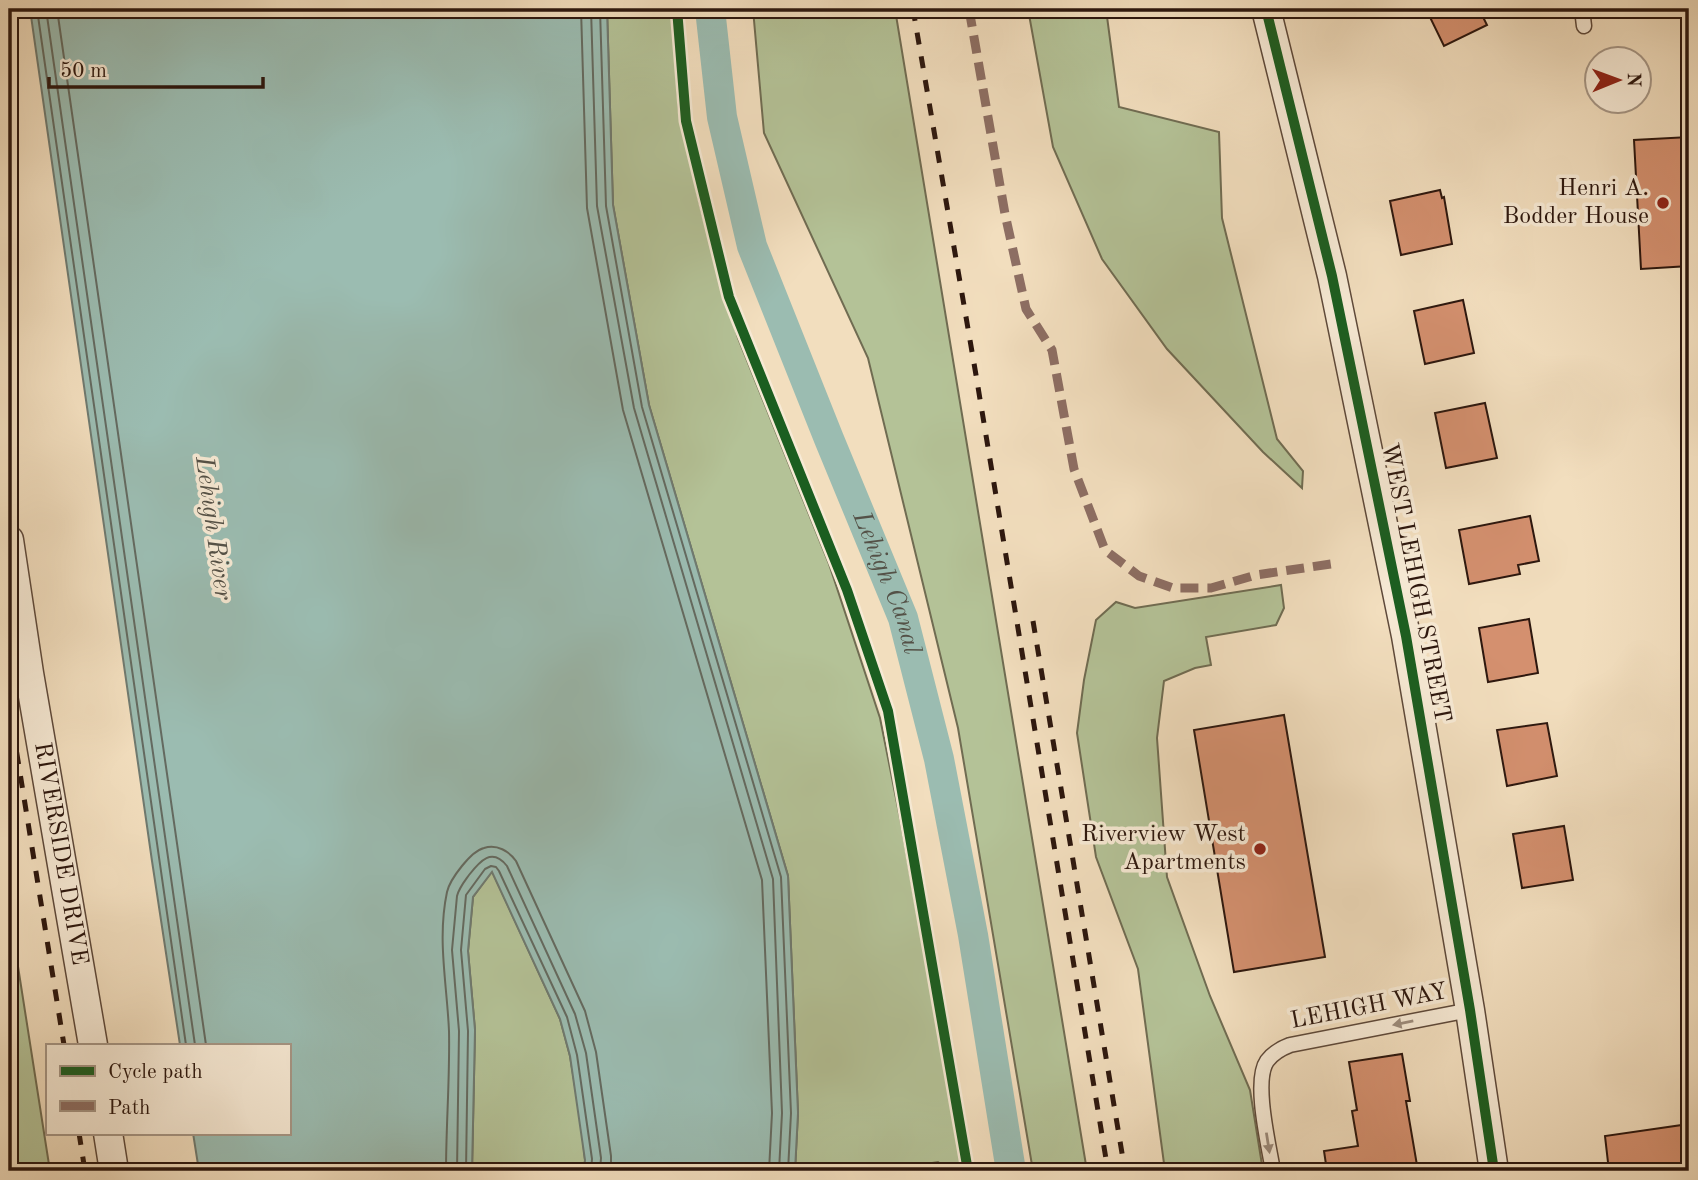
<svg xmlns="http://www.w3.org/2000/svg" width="1698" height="1180" font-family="'Old Standard TT',serif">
<rect width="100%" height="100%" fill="#f2debe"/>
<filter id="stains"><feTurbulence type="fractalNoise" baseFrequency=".00286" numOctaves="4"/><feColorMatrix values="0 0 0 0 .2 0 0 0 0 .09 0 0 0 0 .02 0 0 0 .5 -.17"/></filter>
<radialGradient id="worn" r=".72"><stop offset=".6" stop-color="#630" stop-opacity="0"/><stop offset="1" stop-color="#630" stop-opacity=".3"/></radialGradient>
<path fill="#b4c297" stroke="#706c52" stroke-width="2" d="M 607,9 L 672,9 L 679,112 L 702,213 L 738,338 L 829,564 L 880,718 L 900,818 L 963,1166 L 957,1171 L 950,1171 L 938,1162 L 895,1169 L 894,1171 L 795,1171 L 798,1113 L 788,876 L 649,405 L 613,205 Z
M 753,9 L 895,9 L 1087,1171 L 1033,1171 L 958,728 L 868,358 L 764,133 Z
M 1028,9 L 1106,9 L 1119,107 L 1219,132 L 1222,218 L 1277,439 L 1303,471 L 1302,488 L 1263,452 L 1167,349 L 1102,259 L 1053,147 Z
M 1281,585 L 1284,608 L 1276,625 L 1206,637 L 1211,665 L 1195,668 L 1164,681 L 1157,738 L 1167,877 L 1210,996 L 1250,1090 L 1263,1171 L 1165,1171 L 1138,969 L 1096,857 L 1077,733 L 1084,680 L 1096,620 L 1116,602 L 1135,608 Z
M 492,871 L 560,1019 L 570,1056 L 581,1123 L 585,1160 L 584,1171 L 472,1171 L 475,1030 L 468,951 L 473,897 Z
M 9,909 L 50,1171 L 9,1171 Z"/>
<path fill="#9bbcb1" stroke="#6f7a70" stroke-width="2" d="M 30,9 L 607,9 L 613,205 L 649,405 L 788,876 L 798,1113 L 795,1171 L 584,1171 L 585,1160 L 570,1056 L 560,1019 L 492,872 L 473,897 L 468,951 L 475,1030 L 472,1171 L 199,1171 L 193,1133 L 289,1133 L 289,1045 L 180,1045 L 152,861 Z"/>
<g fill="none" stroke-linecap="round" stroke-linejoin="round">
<path stroke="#646a60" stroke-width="2" d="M 37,9 L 186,1045
M 46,9 L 195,1045
M 57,9 L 206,1045
M 581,9 L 587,208 L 623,410 L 762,880 L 772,1113 L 769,1171
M 591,9 L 597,206 L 634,408 L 773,879 L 782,1113 L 779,1171
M 600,9 L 606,206 L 642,407 L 781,877 L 791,1113 L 788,1171
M 446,1171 C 446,1125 450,1078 449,1031 C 447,984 437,939 447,892 C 450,879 471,851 484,848 C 497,844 509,851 516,861 L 585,1011 L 596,1052 L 611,1156 L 611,1171
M 457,1171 L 459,1031 L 452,950 L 457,896 C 459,888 464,882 469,875 C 480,861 492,847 507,866 L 575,1014 L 586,1053 L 601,1158 L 600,1171
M 466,1171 L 468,1031 L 461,950 L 466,895 L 485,869 L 491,866 L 496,867 L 499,871 L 567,1017 L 577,1055 L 592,1159 L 591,1171"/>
<path stroke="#9bbcb1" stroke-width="30" id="s1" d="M 710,9 L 722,117 L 752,246 L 829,439 L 903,618 L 939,759 L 973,935 L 1011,1171"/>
</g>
<path fill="#d4906f" stroke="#2d170e" stroke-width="2" d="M 1426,9 L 1479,9 L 1487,25 L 1444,46 Z
M 1689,137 L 1689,266 L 1641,269 L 1634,140 Z
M 1440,190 L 1442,198 L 1444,197 L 1452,244 L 1401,255 L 1390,201 Z
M 1463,300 L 1474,353 L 1425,364 L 1414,311 Z
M 1485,403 L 1497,458 L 1446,468 L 1435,413 Z
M 1530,516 L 1539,561 L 1518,565 L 1520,574 L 1469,584 L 1459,530 Z
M 1529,619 L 1538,673 L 1488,682 L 1479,628 Z
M 1284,715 L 1325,957 L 1234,972 L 1194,730 Z
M 1547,723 L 1557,776 L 1507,786 L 1497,730 Z
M 1564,826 L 1573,880 L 1522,888 L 1513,834 Z
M 1402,1054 L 1410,1101 L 1406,1101 L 1418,1171 L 1327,1171 L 1324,1151 L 1358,1146 L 1352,1111 L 1357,1110 L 1349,1062 Z
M 1689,1124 L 1689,1171 L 1609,1171 L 1605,1136 Z"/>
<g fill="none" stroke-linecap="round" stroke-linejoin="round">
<g stroke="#5e493a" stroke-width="17">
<path id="service" d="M 1582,9 L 1584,26
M 1273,1171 C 1269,1146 1253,1081 1267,1061 C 1273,1053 1282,1048 1290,1045 L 1470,1010"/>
</g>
<g stroke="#5e493a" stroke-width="31">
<g id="minor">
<path d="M 1266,9 L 1332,276 L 1406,636 L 1470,1010 L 1494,1171"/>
<path id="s2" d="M 9,540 L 29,673 L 93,1045"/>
<path d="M 108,1133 L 114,1171"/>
</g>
</g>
<use href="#service" stroke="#f7ead5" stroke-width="14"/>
<use href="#minor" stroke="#f7ead5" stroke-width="28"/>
<path stroke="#2d170e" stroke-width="5" stroke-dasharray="12 12" stroke-linecap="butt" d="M 913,9 L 976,375 L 1108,1171
M 1033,621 L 1125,1171
M 9,705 L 64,1045
M 79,1133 L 85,1171"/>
<path stroke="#8d6e63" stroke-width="9" stroke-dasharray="18 9" stroke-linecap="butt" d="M 969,9 L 1005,214 L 1026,309 L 1052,350 L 1074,469 L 1105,550 L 1139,576 L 1173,588 L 1211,588 L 1256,575 L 1331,564"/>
<g stroke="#f7ead5" stroke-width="15">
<path id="cycleway" d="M 677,9 L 686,121 L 729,297 L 847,590 L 888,711 L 968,1171
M 1266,9 L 1332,276 L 1406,636 L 1470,1010 L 1494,1171"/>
</g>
<use href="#cycleway" stroke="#1b5e20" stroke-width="10"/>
</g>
<defs><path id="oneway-solid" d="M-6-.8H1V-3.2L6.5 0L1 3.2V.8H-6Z" transform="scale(1.75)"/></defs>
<g fill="#9c8b7b">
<use href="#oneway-solid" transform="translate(1403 1023) rotate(169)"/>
<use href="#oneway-solid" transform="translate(1268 1143) rotate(81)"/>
</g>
<g fill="#8f2418" stroke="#f7ead5" stroke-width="2.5">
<circle cx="1663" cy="203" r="7"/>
<circle cx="1260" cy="849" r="7"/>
</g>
<g text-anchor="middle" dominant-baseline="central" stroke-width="7" stroke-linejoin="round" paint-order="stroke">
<g font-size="24" fill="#2d170e" stroke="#f7ead5" text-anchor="end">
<text x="1649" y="189">Henri A.<tspan x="1649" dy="28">Bodder House</tspan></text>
<text x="1246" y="835">Riverview West<tspan x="1246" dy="28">Apartments</tspan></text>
</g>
<g font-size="24" fill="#2d170e" stroke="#f7ead5">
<text transform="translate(1415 583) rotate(79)">WEST LEHIGH STREET</text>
<text stroke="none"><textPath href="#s2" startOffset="318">RIVERSIDE DRIVE</textPath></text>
<text transform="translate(1369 1007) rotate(-11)">LEHIGH WAY</text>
</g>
<g font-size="26" font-style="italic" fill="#545147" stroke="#f7ead5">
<text transform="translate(213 528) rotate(82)">Lehigh River</text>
<text stroke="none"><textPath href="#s1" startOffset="604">Lehigh Canal</textPath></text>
</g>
</g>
<rect width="1698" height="1180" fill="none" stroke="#f2debe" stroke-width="35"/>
<rect x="10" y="10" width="1677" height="1159" fill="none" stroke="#2d170e" stroke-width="3.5"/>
<rect x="18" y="18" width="1663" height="1145" fill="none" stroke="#2d170e" stroke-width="2"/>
<rect x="46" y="1044" width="245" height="91" fill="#f7ead5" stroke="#a69685" stroke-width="2"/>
<rect x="60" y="1066" width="35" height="10" fill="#1b5e20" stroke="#a69685" stroke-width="2"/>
<text x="108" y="1078" font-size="21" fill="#2d170e">Cycle path</text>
<rect x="60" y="1101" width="35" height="10" fill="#8d6e63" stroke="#a69685" stroke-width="2"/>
<text x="108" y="1114" font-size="21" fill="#2d170e">Path</text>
<g transform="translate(1618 80) rotate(89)"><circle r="33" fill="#f7ead5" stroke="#a69685" stroke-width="2"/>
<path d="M0-5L12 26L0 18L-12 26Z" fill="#8f2418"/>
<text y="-10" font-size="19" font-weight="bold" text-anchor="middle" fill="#2d170e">N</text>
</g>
<path d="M49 77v10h214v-10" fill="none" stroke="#2d170e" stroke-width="3.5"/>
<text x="60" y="77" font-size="21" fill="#2d170e" stroke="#f7ead5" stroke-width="5" paint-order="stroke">50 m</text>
<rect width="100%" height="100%" filter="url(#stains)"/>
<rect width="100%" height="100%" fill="url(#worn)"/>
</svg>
